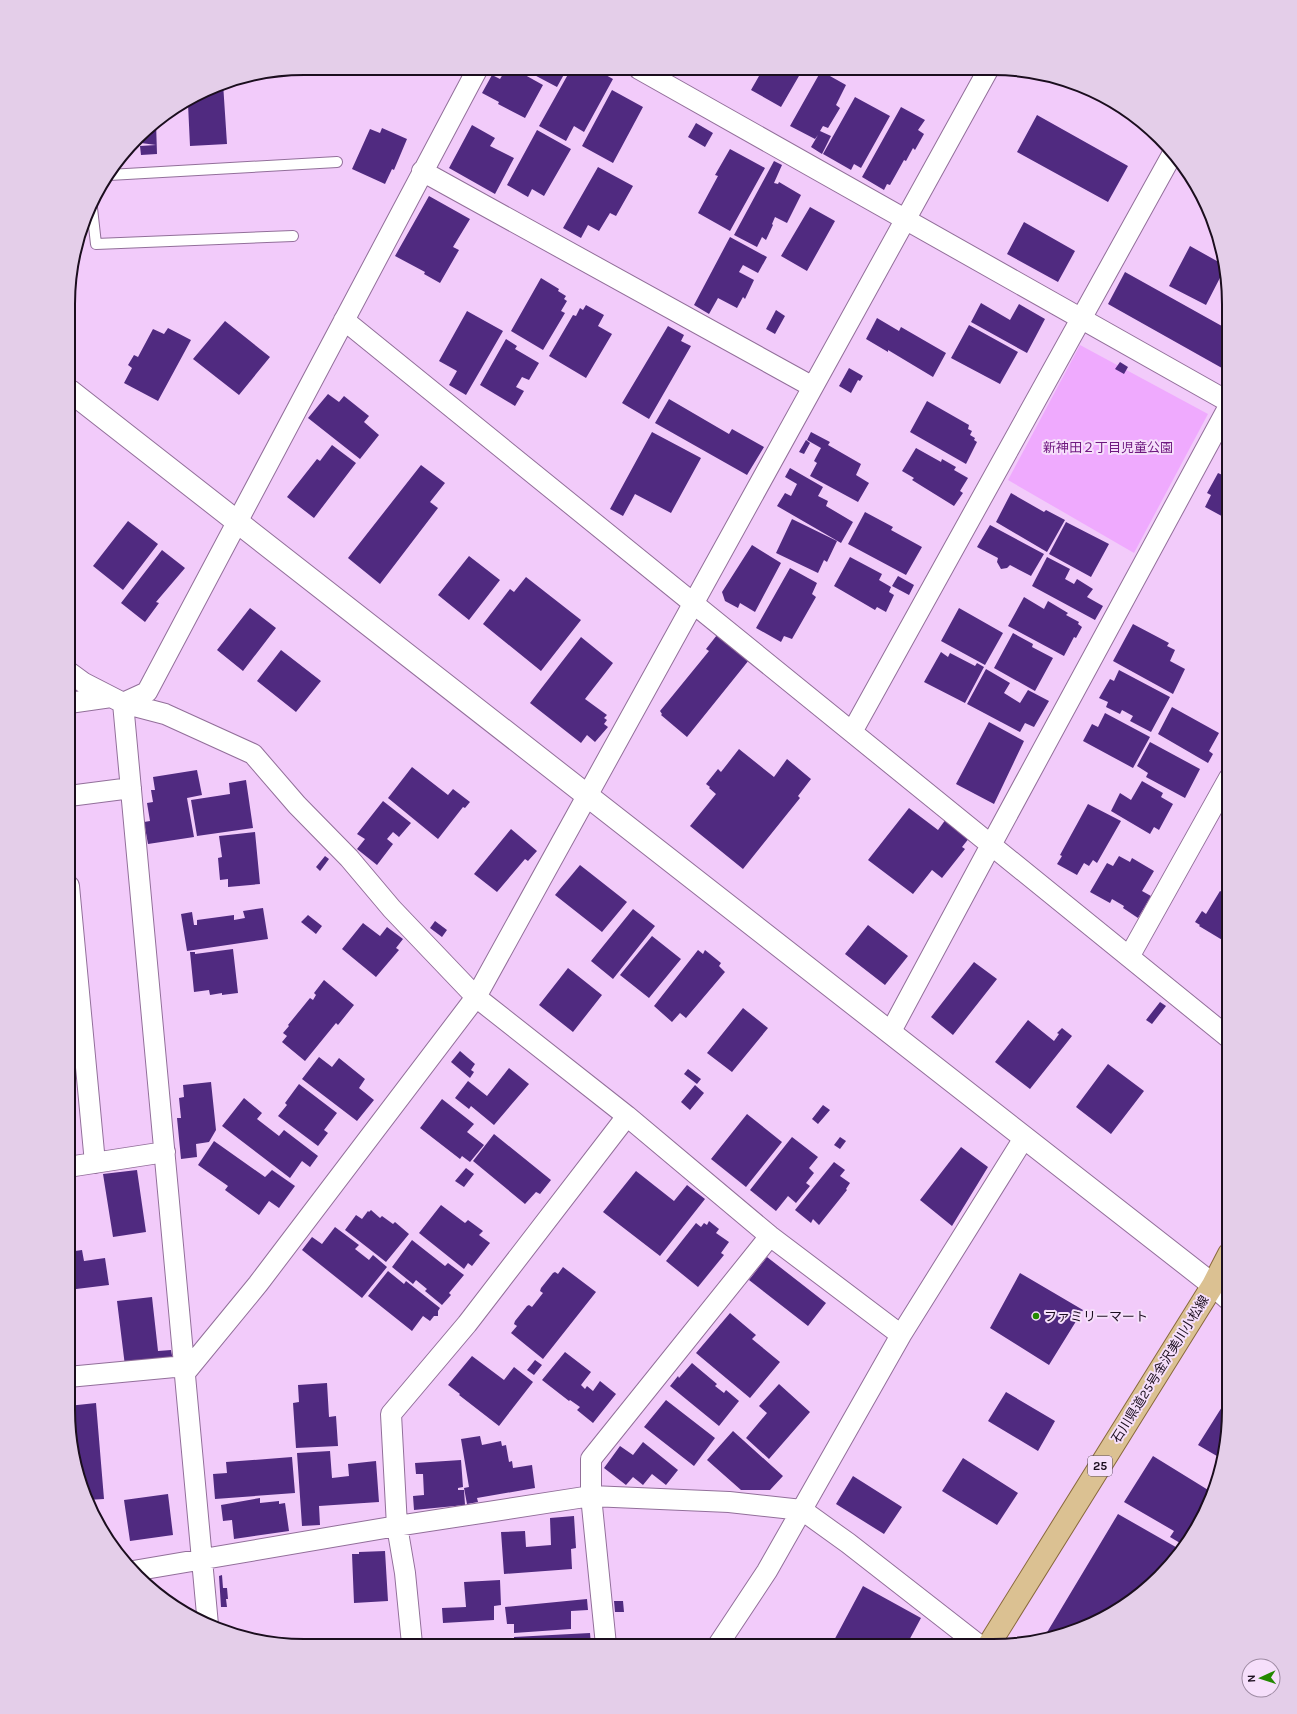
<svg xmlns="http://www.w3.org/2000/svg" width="1297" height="1714" font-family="Karla,'Noto Sans JP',sans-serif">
<rect width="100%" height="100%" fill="#f2cbfa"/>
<path fill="#efaafe" d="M 1080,345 L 1208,414 L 1134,553 L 1008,480 Z"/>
<path fill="#502a80" d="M 506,69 L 514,74 L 516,70 L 543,85 L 525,118 L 498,104 L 499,102 L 482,93 L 492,75 L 500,79 Z
M 523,69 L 567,69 L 557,87 Z
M 571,69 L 595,69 L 613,79 L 584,132 L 574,126 L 566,141 L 539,126 Z
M 763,69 L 803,69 L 781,107 L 751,90 Z
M 821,71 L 846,85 L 836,105 L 840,108 L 828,128 L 823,126 L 820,131 L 831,136 L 822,154 L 811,147 L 818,135 L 815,139 L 790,126 Z
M 223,83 L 227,144 L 190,146 L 188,104 Z
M 612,90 L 643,107 L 613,163 L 582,146 Z
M 855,97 L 890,116 L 861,168 L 854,164 L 851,170 L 823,154 Z
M 901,107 L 925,120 L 918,130 L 924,134 L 915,150 L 913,148 L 906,161 L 904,160 L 890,185 L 887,184 L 884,190 L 862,177 Z
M 1037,115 L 1128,166 L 1108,202 L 1017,152 Z
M 156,122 L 157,154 L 141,155 L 140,146 L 156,145 L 141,143 L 140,137 L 149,127 Z
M 696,123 L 713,133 L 705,147 L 688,137 Z
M 472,125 L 495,138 L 490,146 L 514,158 L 495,194 L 449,168 Z
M 382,128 L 407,139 L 394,170 L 392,169 L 385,184 L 352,169 L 370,129 L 380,133 Z
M 537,130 L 571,149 L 544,196 L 532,189 L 528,197 L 507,185 Z
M 730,149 L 765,168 L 730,231 L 698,213 L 718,176 L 715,175 Z
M 774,161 L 782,165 L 774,183 L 778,184 L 779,182 L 801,195 L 787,223 L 775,217 L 772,224 L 773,225 L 766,240 L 762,237 L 757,247 L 734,235 Z
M 598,167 L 633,186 L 616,216 L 610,213 L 599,231 L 588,225 L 581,238 L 563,228 Z
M 429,196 L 470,219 L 453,247 L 459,250 L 440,283 L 424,274 L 425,272 L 395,256 Z
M 810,207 L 835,221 L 807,271 L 781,256 Z
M 1024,222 L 1075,251 L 1058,282 L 1007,254 Z
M 730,237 L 767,257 L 758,273 L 743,265 L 739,272 L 754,280 L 745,299 L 743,297 L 737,308 L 718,298 L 709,314 L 694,305 Z
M 1190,246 L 1224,265 L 1224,270 L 1206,305 L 1169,286 Z
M 1125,272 L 1229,330 L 1229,372 L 1108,304 Z
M 541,278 L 559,289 L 558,291 L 566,296 L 564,299 L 567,301 L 561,311 L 565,313 L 543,350 L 511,331 Z
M 981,303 L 1010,320 L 1019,304 L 1045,319 L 1027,353 L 971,322 Z
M 586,305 L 604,315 L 598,326 L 612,334 L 586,378 L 549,356 L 573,315 L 576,316 L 580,308 L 583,310 Z
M 776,310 L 785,316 L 775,334 L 766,329 Z
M 467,311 L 503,331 L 466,395 L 449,385 L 457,371 L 439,361 Z
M 877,318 L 899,331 L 901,327 L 946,353 L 933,377 L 888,350 L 888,352 L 866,339 Z
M 225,321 L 270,357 L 239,395 L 193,359 Z
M 969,325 L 1018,352 L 1000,384 L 951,358 Z
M 668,326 L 684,335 L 681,341 L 691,346 L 649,419 L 622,403 Z
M 168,328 L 191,340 L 158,401 L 124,383 L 132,368 L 128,365 L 134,355 L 138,357 L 153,329 L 164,334 Z
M 506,339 L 517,346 L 515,349 L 539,363 L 529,380 L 522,377 L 516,387 L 524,391 L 515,406 L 480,385 Z
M 1120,362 L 1128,367 L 1124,374 L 1115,369 Z
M 849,368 L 863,376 L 860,381 L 858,380 L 851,393 L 839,386 Z
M 328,394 L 339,402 L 344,396 L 369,416 L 364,422 L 379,435 L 360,459 L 308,418 Z
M 669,399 L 729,434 L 732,429 L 764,447 L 747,475 L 655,423 Z
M 927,401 L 969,425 L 968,429 L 972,431 L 970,435 L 975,438 L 974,440 L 977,442 L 966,464 L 910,432 Z
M 652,432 L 701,458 L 671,513 L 635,494 L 623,516 L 610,509 Z
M 811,432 L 830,442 L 828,445 L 861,464 L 856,475 L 869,483 L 858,502 L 810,476 L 817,463 L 814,461 L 821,448 L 807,440 Z
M 806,440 L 810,443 L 804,454 L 799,452 Z
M 332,445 L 356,463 L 314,518 L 287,497 L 317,459 L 320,461 Z
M 916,448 L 941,462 L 942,459 L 956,467 L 954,470 L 968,478 L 960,491 L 963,493 L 954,506 L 912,480 L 914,478 L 902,471 Z
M 421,465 L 445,483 L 430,502 L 438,508 L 380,584 L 348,558 Z
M 790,468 L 823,487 L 818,496 L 828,501 L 826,506 L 853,522 L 841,543 L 777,506 L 785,493 L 791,496 L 797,484 L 785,477 Z
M 1218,473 L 1229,478 L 1229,520 L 1205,507 L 1211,495 L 1207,493 Z
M 1011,493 L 1044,512 L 1046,510 L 1065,520 L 1047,552 L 996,522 Z
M 865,512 L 893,527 L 891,530 L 922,547 L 906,575 L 848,544 Z
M 792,519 L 837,541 L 827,562 L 824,560 L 818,573 L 776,553 Z
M 128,521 L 158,544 L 123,590 L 93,566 Z
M 1066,522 L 1109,544 L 1091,577 L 1049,554 Z
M 990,525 L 1044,554 L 1031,576 L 1010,565 L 1007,568 L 1001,569 L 997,562 L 998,558 L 977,547 Z
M 752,545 L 781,563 L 755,612 L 740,603 L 738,608 L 725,601 L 722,592 Z
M 162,550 L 185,568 L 156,602 L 159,603 L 145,622 L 121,603 Z
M 469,556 L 500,580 L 469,620 L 438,595 Z
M 850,557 L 882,574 L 879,580 L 891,587 L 889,592 L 894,595 L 886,612 L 877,607 L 875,610 L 834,586 Z
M 1047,557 L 1070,569 L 1065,579 L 1074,584 L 1077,579 L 1093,589 L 1087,597 L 1103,606 L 1095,620 L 1032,586 Z
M 790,568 L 817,583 L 812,594 L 816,597 L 792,639 L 784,636 L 781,642 L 756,628 Z
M 898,576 L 914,585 L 909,595 L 892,586 Z
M 526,577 L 581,620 L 541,671 L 483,624 L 510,589 L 514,592 Z
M 1024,597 L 1044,609 L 1048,601 L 1068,613 L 1066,615 L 1079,622 L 1078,624 L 1082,627 L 1076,638 L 1074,637 L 1064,656 L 1008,626 Z
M 250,608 L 276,628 L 243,671 L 217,650 Z
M 959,608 L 1003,633 L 985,665 L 941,641 Z
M 1133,624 L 1169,643 L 1167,646 L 1175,650 L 1170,661 L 1185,669 L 1173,694 L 1113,661 Z
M 1013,633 L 1033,644 L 1032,647 L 1053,658 L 1035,691 L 994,668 Z
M 717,635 L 749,660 L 687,737 L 661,715 L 662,714 L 660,711 L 709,651 L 706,649 Z
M 581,637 L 613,663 L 585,699 L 607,715 L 604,718 L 607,720 L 604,724 L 608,727 L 595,742 L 587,735 L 581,743 L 530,703 Z
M 281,650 L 321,681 L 296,712 L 257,681 Z
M 941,652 L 948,657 L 950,653 L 975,666 L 977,663 L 984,667 L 965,703 L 924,682 Z
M 986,669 L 1010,683 L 1004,693 L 1020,703 L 1028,690 L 1049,701 L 1034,727 L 1025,723 L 1020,732 L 967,704 Z
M 1119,670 L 1170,697 L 1151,732 L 1130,721 L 1133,716 L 1122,710 L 1120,714 L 1106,707 L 1108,702 L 1099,698 L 1110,679 L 1114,681 Z
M 1172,707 L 1219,733 L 1209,751 L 1213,754 L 1208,763 L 1158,734 Z
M 1105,713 L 1150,737 L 1133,768 L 1083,741 L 1092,724 L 1098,727 Z
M 989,722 L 1024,741 L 994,804 L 956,784 Z
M 1150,742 L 1200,769 L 1185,798 L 1146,777 L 1148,773 L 1137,766 Z
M 739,749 L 774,777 L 787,759 L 811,779 L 798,796 L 800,798 L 743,869 L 690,826 L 716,794 L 709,788 L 710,787 L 706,784 L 718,769 L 721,772 Z
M 412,767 L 448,795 L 453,789 L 470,802 L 465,808 L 463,807 L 438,839 L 388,798 Z
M 197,770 L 202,795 L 187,798 L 194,837 L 148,844 L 144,822 L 150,821 L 147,803 L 153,802 L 151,790 L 155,790 L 153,777 Z
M 246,780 L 253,828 L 197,836 L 191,800 L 230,794 L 229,783 Z
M 1142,781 L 1163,793 L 1161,797 L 1173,804 L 1159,830 L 1154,827 L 1150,834 L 1111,811 L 1120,793 L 1131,800 Z
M 383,801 L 411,823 L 399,837 L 393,832 L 387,839 L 393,844 L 377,865 L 357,849 L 365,839 L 357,834 Z
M 1088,804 L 1121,821 L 1097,863 L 1093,860 L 1089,866 L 1084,863 L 1077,875 L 1057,864 L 1062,856 L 1060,855 Z
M 909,808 L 938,830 L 946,819 L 970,837 L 962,847 L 965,849 L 942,878 L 932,870 L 913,894 L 868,860 Z
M 511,829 L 537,851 L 528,861 L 525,859 L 497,892 L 474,874 Z
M 255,832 L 260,884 L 228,887 L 228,879 L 220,880 L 218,858 L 222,857 L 219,836 Z
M 325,856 L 329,859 L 320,871 L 316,867 Z
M 1119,856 L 1130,862 L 1132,858 L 1154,871 L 1142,891 L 1151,896 L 1138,918 L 1123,908 L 1124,906 L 1112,899 L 1110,903 L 1090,892 L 1107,863 L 1113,866 Z
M 580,865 L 627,902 L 602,932 L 555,895 Z
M 1220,891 L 1229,896 L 1229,944 L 1199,926 L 1200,925 L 1195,922 L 1202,911 L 1206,914 Z
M 263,908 L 268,939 L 187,951 L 181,914 L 192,912 L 194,925 L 197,925 L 197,920 L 234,915 L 234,920 L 245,918 L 243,911 Z
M 633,909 L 655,926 L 613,979 L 591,961 Z
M 308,915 L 322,926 L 316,934 L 301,922 Z
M 435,921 L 447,930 L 442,937 L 430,928 Z
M 363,923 L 380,936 L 387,927 L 403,939 L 396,948 L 399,950 L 376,977 L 342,949 Z
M 868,925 L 908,956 L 885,985 L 845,954 Z
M 652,936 L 681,959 L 649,998 L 620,975 Z
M 233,949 L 238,993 L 222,995 L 222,993 L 210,995 L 209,990 L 194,992 L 190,952 L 195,952 L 195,954 Z
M 698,950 L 703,954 L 705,950 L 721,963 L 719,966 L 725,972 L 686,1018 L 680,1013 L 672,1022 L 654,1006 Z
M 974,962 L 997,979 L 953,1035 L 931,1017 Z
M 568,968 L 602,995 L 573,1032 L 539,1005 Z
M 324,980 L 354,1005 L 338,1025 L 336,1023 L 305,1061 L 282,1042 L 287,1036 L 283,1033 L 289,1026 L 288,1025 L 310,998 L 313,1000 L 316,995 L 314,993 Z
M 1160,1002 L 1166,1006 L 1152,1024 L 1146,1020 Z
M 743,1008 L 768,1028 L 732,1072 L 707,1053 Z
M 1028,1020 L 1054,1041 L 1059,1034 L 1057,1033 L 1062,1028 L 1072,1036 L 1030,1089 L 995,1062 Z
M 460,1051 L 475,1064 L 471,1070 L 474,1072 L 470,1078 L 451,1062 Z
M 319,1057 L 332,1067 L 339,1058 L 365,1079 L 359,1088 L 374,1100 L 357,1121 L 302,1079 Z
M 1108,1064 L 1144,1091 L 1111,1134 L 1076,1107 Z
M 509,1068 L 529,1084 L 494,1125 L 471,1106 L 469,1109 L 455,1098 L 468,1081 L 487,1096 Z
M 688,1069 L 701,1079 L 697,1084 L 684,1074 Z
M 211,1082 L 216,1130 L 209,1142 L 196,1144 L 197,1157 L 181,1159 L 177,1118 L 181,1118 L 179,1098 L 184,1097 L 183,1085 Z
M 299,1084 L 337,1113 L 324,1130 L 328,1133 L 318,1146 L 278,1116 L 287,1105 L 285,1103 Z
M 695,1085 L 704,1093 L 690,1110 L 681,1102 Z
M 244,1098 L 262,1113 L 257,1119 L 279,1136 L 284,1130 L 318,1156 L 310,1167 L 302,1161 L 290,1178 L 222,1126 Z
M 442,1099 L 474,1124 L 467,1132 L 484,1145 L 470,1162 L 462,1156 L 460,1159 L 420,1128 Z
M 823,1105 L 830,1110 L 818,1124 L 812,1119 Z
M 747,1114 L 782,1142 L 746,1187 L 711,1159 Z
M 494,1134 L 551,1180 L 540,1194 L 536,1192 L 525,1204 L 473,1161 Z
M 792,1137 L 818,1157 L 809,1168 L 814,1173 L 806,1183 L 810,1186 L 796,1203 L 788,1196 L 776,1211 L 750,1190 Z
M 840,1137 L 846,1141 L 840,1149 L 834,1145 Z
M 214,1141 L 265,1177 L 272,1170 L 295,1186 L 279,1208 L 269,1201 L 259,1215 L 225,1190 L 228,1186 L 198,1165 Z
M 961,1147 L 988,1167 L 952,1226 L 920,1200 Z
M 834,1162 L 845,1170 L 840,1176 L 850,1183 L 846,1189 L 847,1190 L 819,1225 L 813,1219 L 811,1223 L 795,1210 Z
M 466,1168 L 474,1174 L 464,1187 L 455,1181 Z
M 137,1170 L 146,1232 L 113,1237 L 103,1174 Z
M 636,1171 L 674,1201 L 687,1185 L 705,1199 L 660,1256 L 603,1212 Z
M 441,1205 L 465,1223 L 468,1220 L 483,1231 L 479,1235 L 490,1243 L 472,1266 L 468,1263 L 464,1269 L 419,1233 Z
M 371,1210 L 380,1218 L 382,1216 L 393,1224 L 395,1222 L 409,1234 L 386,1262 L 345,1230 L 356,1215 L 362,1219 L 368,1211 L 369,1212 Z
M 709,1221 L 719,1229 L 716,1233 L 729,1242 L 721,1253 L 724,1255 L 698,1287 L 666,1261 L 696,1223 L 701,1227 L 704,1223 L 707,1225 Z
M 335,1227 L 359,1245 L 355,1249 L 369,1260 L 373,1255 L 387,1267 L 362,1298 L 302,1250 L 312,1237 L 322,1244 Z
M 412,1240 L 445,1266 L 448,1263 L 464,1275 L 449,1293 L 451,1295 L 442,1305 L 425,1291 L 427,1289 L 416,1280 L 413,1284 L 392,1267 Z
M 82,1250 L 84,1261 L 105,1258 L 109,1285 L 68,1290 L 68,1252 Z
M 767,1257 L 826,1303 L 808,1326 L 749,1280 Z
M 563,1267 L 596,1292 L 543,1359 L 511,1333 L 517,1326 L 514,1324 L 515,1321 L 527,1306 L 529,1305 L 532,1307 L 543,1293 L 540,1291 L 541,1288 L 553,1273 L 555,1272 L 558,1274 Z
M 388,1271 L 404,1284 L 406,1281 L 440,1308 L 438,1311 L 438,1316 L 434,1316 L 430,1321 L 423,1316 L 412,1331 L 368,1296 Z
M 1020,1273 L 1083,1310 L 1049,1365 L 990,1328 Z
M 152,1297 L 158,1351 L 171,1350 L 173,1361 L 125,1366 L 117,1301 Z
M 730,1313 L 756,1335 L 752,1339 L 780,1362 L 750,1398 L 696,1353 Z
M 565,1352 L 591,1372 L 581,1385 L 585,1389 L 587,1386 L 593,1391 L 600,1381 L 616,1394 L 593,1423 L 577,1410 L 580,1407 L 570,1400 L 569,1401 L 542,1380 Z
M 472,1356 L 504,1380 L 514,1367 L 533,1382 L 499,1426 L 459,1395 L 460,1394 L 448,1385 Z
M 535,1360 L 542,1365 L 534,1375 L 527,1370 Z
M 692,1363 L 717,1384 L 715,1386 L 724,1393 L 726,1390 L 739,1401 L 719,1426 L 670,1386 L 678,1376 L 679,1378 Z
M 327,1383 L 329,1417 L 336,1416 L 338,1446 L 296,1448 L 293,1403 L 299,1402 L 298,1385 Z
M 779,1384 L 810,1412 L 769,1459 L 746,1438 L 767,1413 L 759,1406 Z
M 1006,1392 L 1055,1421 L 1038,1451 L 988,1421 Z
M 1227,1399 L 1228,1400 L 1228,1425 L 1222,1459 L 1198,1445 Z
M 666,1400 L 715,1438 L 694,1466 L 644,1427 Z
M 96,1403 L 104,1499 L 87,1500 L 76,1471 L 68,1406 Z
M 733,1431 L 783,1476 L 770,1490 L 741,1490 L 707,1460 Z
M 480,1436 L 482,1445 L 501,1441 L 502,1446 L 506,1445 L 509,1462 L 512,1461 L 513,1468 L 532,1465 L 535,1488 L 477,1498 L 478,1502 L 467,1504 L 464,1488 L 469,1487 L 461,1439 Z
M 643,1442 L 678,1470 L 666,1485 L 652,1474 L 643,1485 L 633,1477 L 626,1485 L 604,1468 L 620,1446 L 633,1455 Z
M 330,1451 L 332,1478 L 349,1476 L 348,1464 L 376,1461 L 379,1502 L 319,1506 L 320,1525 L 302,1526 L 297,1453 Z
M 1153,1456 L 1213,1493 L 1189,1541 L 1185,1546 L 1170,1537 L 1174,1531 L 1124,1502 Z
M 292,1457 L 295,1493 L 215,1499 L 213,1474 L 227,1473 L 226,1462 Z
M 963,1458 L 1018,1493 L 997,1525 L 942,1491 Z
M 461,1460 L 463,1487 L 458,1488 L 458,1490 L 464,1490 L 465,1505 L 414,1510 L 413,1496 L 424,1495 L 423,1474 L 416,1474 L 415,1463 Z
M 853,1476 L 902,1507 L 884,1534 L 836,1504 Z
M 168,1494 L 173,1535 L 130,1541 L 124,1500 Z
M 260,1498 L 260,1503 L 279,1501 L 279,1504 L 285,1503 L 289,1531 L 234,1539 L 232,1520 L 223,1521 L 221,1505 Z
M 1118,1514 L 1181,1550 L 1149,1587 L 1097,1622 L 1054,1638 L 1043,1639 Z
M 574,1516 L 576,1548 L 571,1549 L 572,1569 L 504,1574 L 501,1532 L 525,1531 L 526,1547 L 551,1545 L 550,1518 Z
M 385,1551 L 388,1601 L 354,1603 L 352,1554 L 359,1554 L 359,1552 Z
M 222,1575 L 223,1588 L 227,1588 L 228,1599 L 226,1599 L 227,1607 L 221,1607 L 219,1576 Z
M 500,1580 L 501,1605 L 494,1606 L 494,1620 L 443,1623 L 442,1608 L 466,1607 L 464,1582 Z
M 863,1586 L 921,1618 L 906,1646 L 831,1646 Z
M 587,1599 L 588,1610 L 571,1611 L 571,1629 L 514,1633 L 514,1624 L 507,1624 L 505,1607 Z
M 614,1601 L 623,1601 L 624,1612 L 615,1612 Z
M 590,1633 L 591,1645 L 514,1645 L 514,1637 Z"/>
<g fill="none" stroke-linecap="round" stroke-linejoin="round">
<g stroke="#926f9a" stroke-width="12">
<path id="lane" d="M 109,175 L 337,162
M 92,208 L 96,244 L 293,236"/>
</g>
<g stroke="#926f9a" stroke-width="22">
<path id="street" d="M 639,69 L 1229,402
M 422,171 L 813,387
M 344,320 L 1229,1038
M 69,672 L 84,683 L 123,703 L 165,714 L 253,754 L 297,805 L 349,858 L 392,909 L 476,997 L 627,1116 L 770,1236 L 901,1335
M 69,703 L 111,697
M 123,703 L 208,1625
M 123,703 L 147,692 L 478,68
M 852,732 L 1173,153
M 69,796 L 131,788
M 69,886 L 95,1163
M 1129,957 L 1229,778
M 890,1033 L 991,845 L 1229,406
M 68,1167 L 165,1152
M 185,1373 L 258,1284 L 476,997 L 988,70
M 68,1377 L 185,1366
M 133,1571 L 397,1526 L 591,1496 L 729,1502 L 802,1510 L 848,1543 L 980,1646
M 412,1644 L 405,1573 L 397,1526 L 391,1414 L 467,1324 L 627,1116
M 606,1645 L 591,1496 L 591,1459 L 770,1236
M 718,1645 L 767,1571 L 901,1335 L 1024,1138"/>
</g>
<g stroke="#926f9a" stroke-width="24">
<path id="secondary" d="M 70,391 L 1213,1285 L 1229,1299"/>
</g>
<g stroke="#88683b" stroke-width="24">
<path id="primary" d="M 988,1646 L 1213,1285 L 1229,1254"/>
</g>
<use href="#lane" stroke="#fff" stroke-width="10"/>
<use href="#street" stroke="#fff" stroke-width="20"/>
<use href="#secondary" stroke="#fff" stroke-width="22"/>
<use href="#primary" stroke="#dbc192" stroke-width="22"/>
</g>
<circle fill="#238900" stroke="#f6dffb" stroke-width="1.5" cx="1036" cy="1316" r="4"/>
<g text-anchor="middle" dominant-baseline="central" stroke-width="4" stroke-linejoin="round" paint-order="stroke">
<rect fill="#f6dffb" stroke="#5d4d60" stroke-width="1" x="1088" y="1456" width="24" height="20" rx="3"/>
<g font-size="12" font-weight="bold" fill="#1b0e1e">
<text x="1100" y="1466">25</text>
</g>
<g font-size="13" fill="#6e187f" stroke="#f6dffb">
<text x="1108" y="447">新神田２丁目児童公園</text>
</g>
<g font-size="13" fill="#1b0e1e" stroke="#f6dffb" text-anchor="start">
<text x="1044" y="1316">ファミリーマート</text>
</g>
<g font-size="13" fill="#1b0e1e" stroke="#f6dffb">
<text transform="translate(1160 1369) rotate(-58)">石川県道25号金沢美川小松線</text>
</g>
</g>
<path d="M0 0H1297V1714H0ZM304 75H993A229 229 0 0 1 1222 304V1410A229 229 0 0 1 993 1639H304A229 229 0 0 1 75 1410V304A229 229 0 0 1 304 75Z" fill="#e4cee9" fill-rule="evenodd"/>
<path fill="none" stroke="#1b0e1e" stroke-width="2" d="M304 75H993A229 229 0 0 1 1222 304V1410A229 229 0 0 1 993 1639H304A229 229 0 0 1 75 1410V304A229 229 0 0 1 304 75Z"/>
<g transform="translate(1261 1678) rotate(267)"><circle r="19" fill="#f6dffb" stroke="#9e8ba3"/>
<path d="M0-3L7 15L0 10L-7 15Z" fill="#238900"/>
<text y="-6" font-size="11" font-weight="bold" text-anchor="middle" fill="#1b0e1e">N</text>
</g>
</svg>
